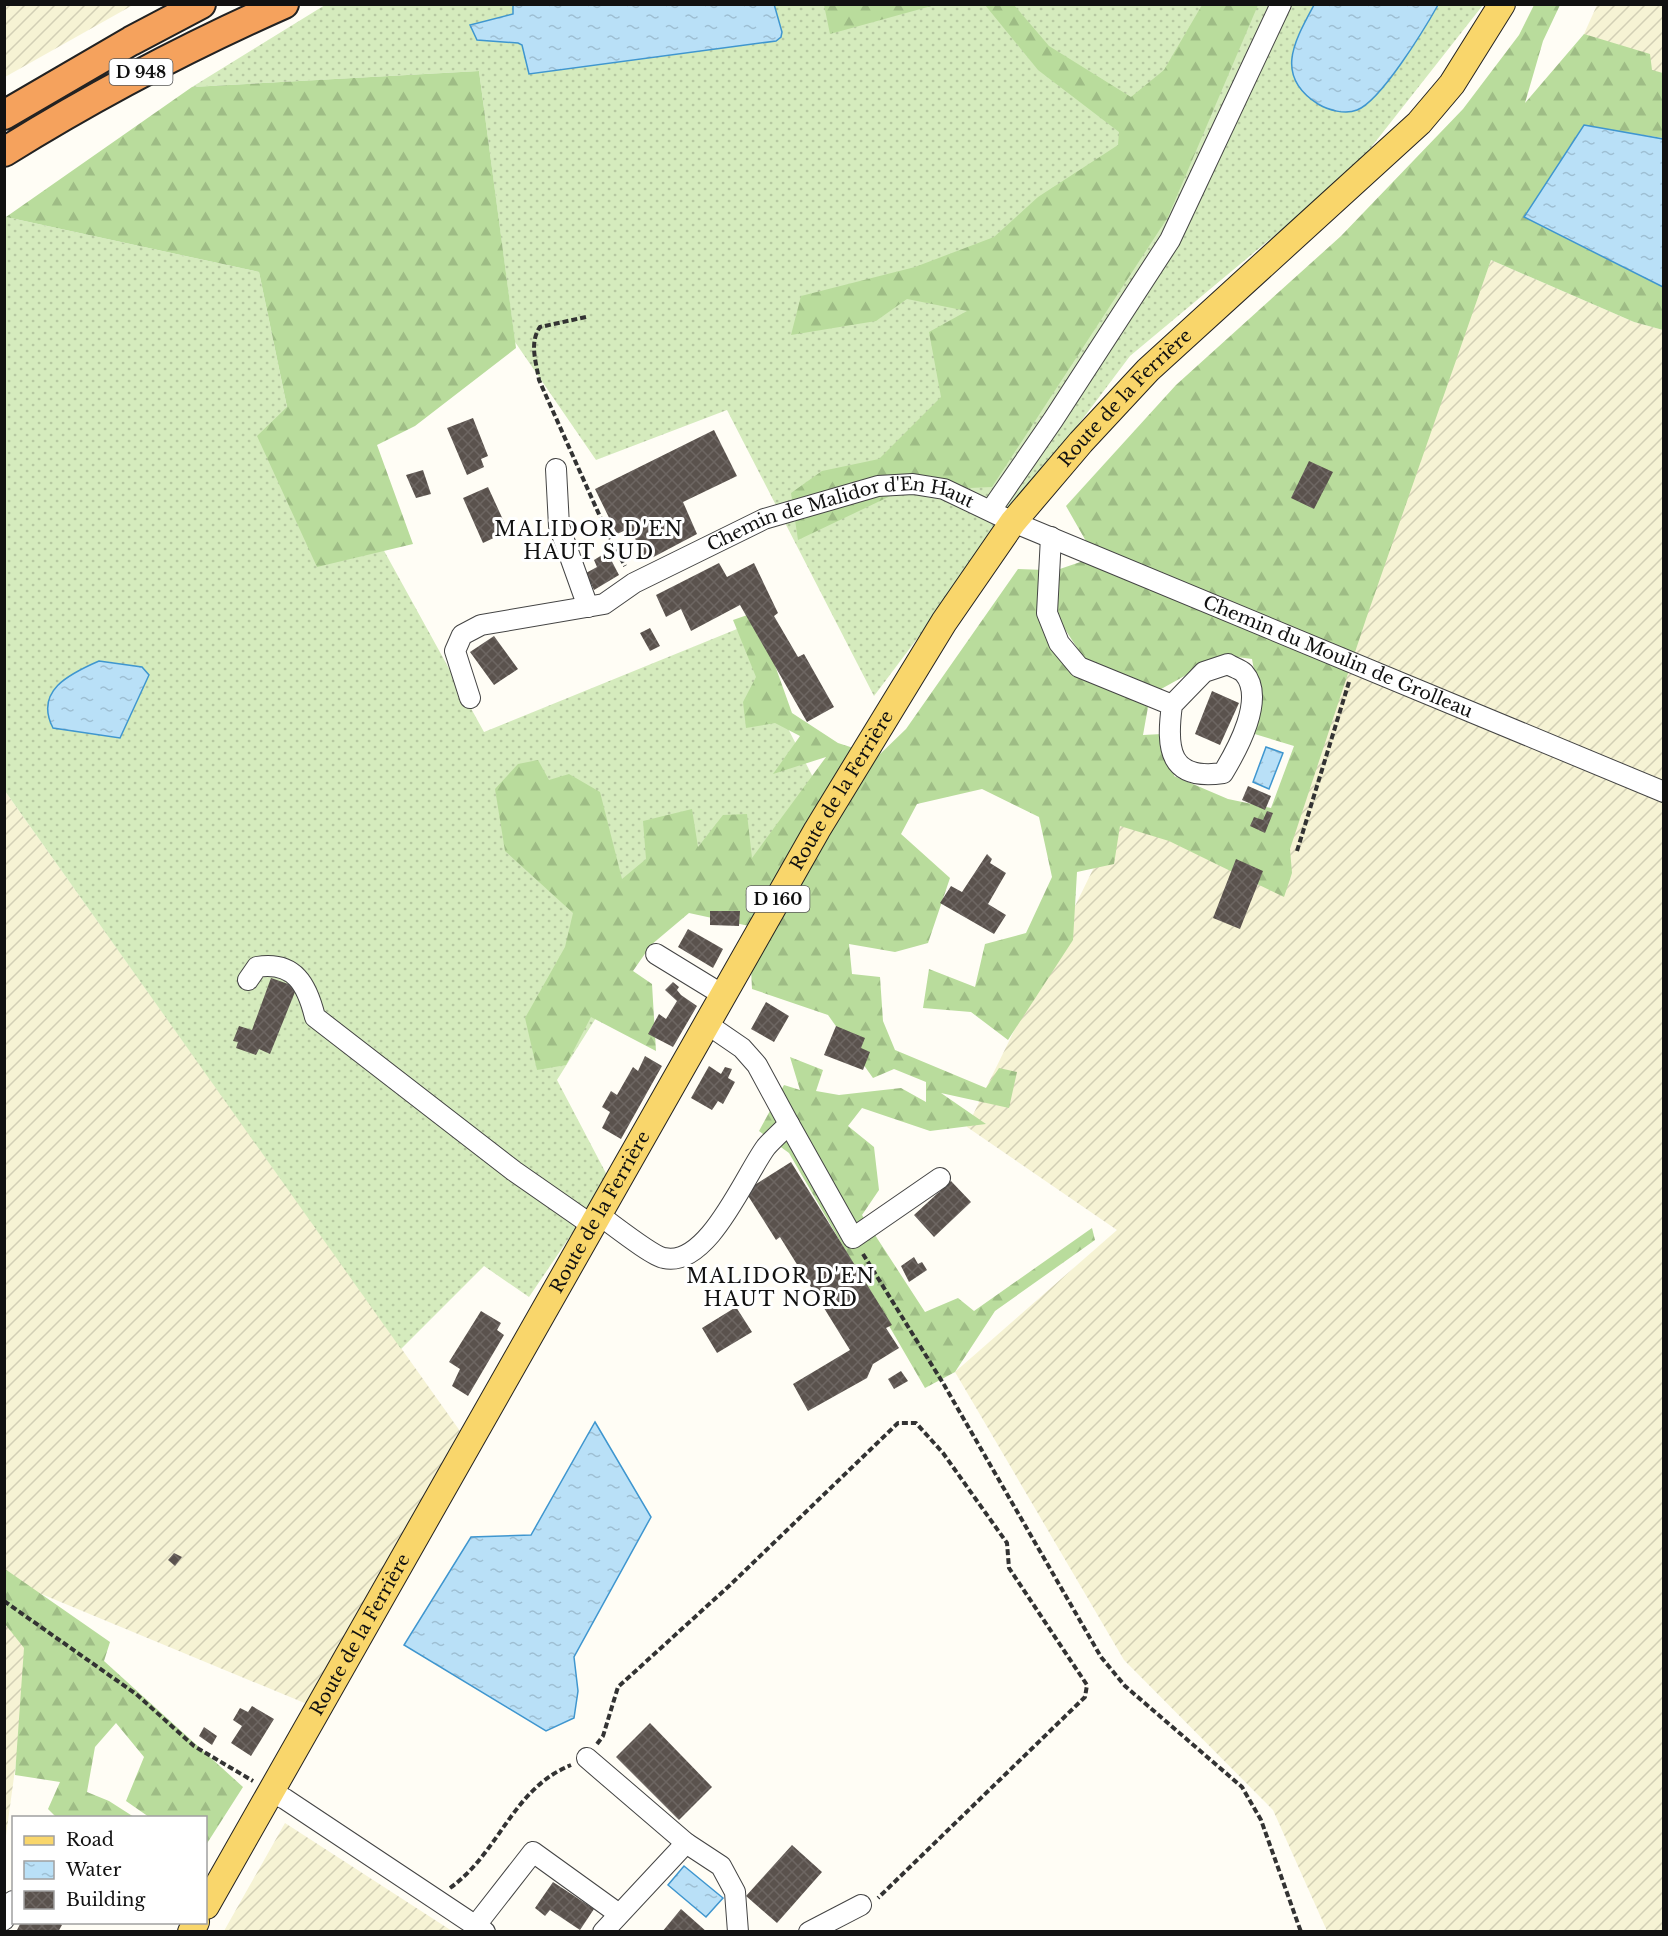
<svg xmlns="http://www.w3.org/2000/svg" width="1668" height="1936" font-family="'Libre Baskerville',serif">
<defs>
<pattern id="farmland-furrows" width="10" height="10" patternUnits="userSpaceOnUse" patternTransform="scale(1.5)"><rect width="10" height="10" fill="#f6f3d4"/><path d="M-1 1l2-2M0 10L10 0M9 11l2-2" fill="none" stroke="#d2cfb5"/></pattern>
<pattern id="grass-dots" width="8" height="8" patternUnits="userSpaceOnUse" patternTransform="scale(1.5)"><rect width="8" height="8" fill="#d5ebbd"/><path d="M2 2h.1M6 6h.1" fill="none" stroke="#b6c8a1" stroke-width="1.8" stroke-linecap="round"/></pattern>
<pattern id="forest-firs" width="22" height="20" patternUnits="userSpaceOnUse" patternTransform="scale(1.5)"><rect width="22" height="20" fill="#b9dc9c"/><path d="M5 1l3.5 6h-7zM16 11l3.5 6h-7z" fill="#9ebc85"/></pattern>
<pattern id="water-ripples" width="26" height="14" patternUnits="userSpaceOnUse" patternTransform="scale(1.5)"><rect width="26" height="14" fill="#b9e0f7"/><path d="M2 4q2-2 4 0t4 0M15 11q2-2 4 0t4 0" fill="none" stroke="#9ebfd3"/></pattern>
<pattern id="building-cross-hatch" width="8" height="8" patternUnits="userSpaceOnUse" patternTransform="scale(1.5)"><rect width="8" height="8" fill="#5a524d"/><path d="M0 0l8 8M0 8l8-8" fill="none" stroke="#6d6662"/></pattern>
</defs>
<rect width="100%" height="100%" fill="#fffdf5"/>
<path fill="url(#farmland-furrows)" d="M 5,4 L 133,4 L 133,5 L 5,77 Z
M 1597,5 L 1663,5 L 1663,73 L 1652,71 L 1584,34 Z
M 1491,260 L 1634,322 L 1663,330 L 1663,1931 L 1327,1931 L 1273,1810 L 1124,1660 L 955,1372 L 1117,1230 L 967,1127 L 1122,810 L 1281,832 Z
M 5,791 L 460,1431 L 307,1704 L 39,1593 L 5,1843 Z
M 285,1823 L 452,1931 L 224,1931 Z"/>
<path fill="url(#grass-dots)" d="M 325,5 L 1483,5 L 1354,169 L 1130,356 L 874,696 L 727,410 L 596,460 L 515,342 L 479,71 L 192,87 Z
M 6,217 L 259,272 L 287,407 L 377,538 L 484,732 L 737,629 L 819,789 L 754,911 L 677,889 L 557,1080 L 609,1179 L 529,1297 L 484,1266 L 401,1349 L 5,791 Z"/>
<path fill="url(#forest-firs)" d="M 824,5 L 824,4 L 935,5 L 830,34 Z
M 985,5 L 1014,5 L 1049,46 L 1131,97 L 1164,70 L 1202,5 L 1258,5 L 1168,217 L 992,487 L 901,491 L 798,540 L 791,493 L 822,471 L 879,459 L 941,397 L 929,332 L 967,311 L 907,299 L 876,321 L 791,335 L 801,296 L 915,267 L 994,237 L 1038,197 L 1118,145 L 1119,132 L 1038,70 Z
M 1534,5 L 1560,5 L 1543,41 L 1525,103 L 1584,34 L 1650,54 L 1652,70 L 1663,73 L 1663,138 L 1584,126 L 1647,278 L 1663,287 L 1663,330 L 1634,322 L 1491,260 L 1366,619 L 1290,849 L 1292,873 L 1284,897 L 1169,841 L 1120,826 L 1114,864 L 1077,872 L 1073,940 L 1008,1040 L 971,1012 L 923,1008 L 929,969 L 975,987 L 985,944 L 1026,933 L 1052,877 L 1039,817 L 982,789 L 917,804 L 901,834 L 950,878 L 928,943 L 895,952 L 849,944 L 852,974 L 880,977 L 883,1021 L 895,1050 L 986,1088 L 999,1068 L 1017,1072 L 1009,1108 L 941,1093 L 986,1124 L 930,1131 L 862,1108 L 848,1126 L 874,1147 L 879,1190 L 862,1215 L 925,1312 L 958,1298 L 974,1311 L 1092,1228 L 1095,1240 L 995,1311 L 955,1372 L 925,1388 L 789,1153 L 759,1131 L 784,1085 L 800,1090 L 790,1057 L 823,1070 L 816,1091 L 839,1095 L 901,1088 L 926,1102 L 926,1082 L 894,1069 L 873,1078 L 828,1015 L 752,989 L 749,926 L 689,913 L 651,945 L 633,971 L 652,984 L 656,1051 L 591,1017 L 566,1065 L 537,1070 L 525,1018 L 565,947 L 573,913 L 505,851 L 495,789 L 518,764 L 538,760 L 549,780 L 569,774 L 600,792 L 622,879 L 646,859 L 643,821 L 692,809 L 698,847 L 723,815 L 747,814 L 752,858 L 826,757 L 773,774 L 800,736 L 775,723 L 746,728 L 743,702 L 756,677 L 733,620 L 756,612 L 792,713 L 838,743 L 878,756 L 906,729 L 1018,569 L 1045,570 L 1044,617 L 1079,672 L 1117,688 L 1148,707 L 1143,735 L 1162,734 L 1181,756 L 1174,776 L 1228,799 L 1271,808 L 1294,746 L 1248,732 L 1258,692 L 1252,659 L 1222,655 L 1154,693 L 1085,660 L 1053,611 L 1054,571 L 1095,557 L 1066,506 L 1176,385 L 1341,236 L 1463,109 L 1519,35 Z
M 479,71 L 516,348 L 415,426 L 377,445 L 413,544 L 317,567 L 257,436 L 287,407 L 259,272 L 6,217 L 192,87 Z
M 5,1569 L 110,1642 L 104,1661 L 243,1787 L 206,1845 L 206,1818 L 149,1817 L 126,1801 L 144,1757 L 116,1723 L 95,1747 L 87,1792 L 109,1801 L 134,1817 L 56,1817 L 48,1809 L 60,1782 L 15,1775 L 24,1648 L 5,1624 Z"/>
<path fill="url(#water-ripples)" stroke="#3f96cf" stroke-width="1.5" d="M 774,4 L 782,32 L 781,37 L 776,41 L 529,74 L 522,45 L 518,43 L 477,40 L 470,25 L 513,14 L 513,5 Z
M 1314,5 L 1314,4 L 1438,5 C 1425,28 1381,101 1357,110 C 1345,115 1328,110 1318,104 C 1274,76 1294,42 1314,5 Z
M 1584,125 L 1663,139 L 1663,287 L 1524,217 Z
M 99,661 L 142,667 L 149,675 L 120,738 L 53,728 C 34,691 69,674 99,661 Z
M 1266,747 L 1283,753 L 1269,789 L 1253,782 Z
M 595,1422 L 651,1517 L 574,1657 L 578,1691 L 574,1718 L 546,1731 L 404,1645 L 471,1537 L 531,1535 Z
M 684,1866 L 723,1898 L 706,1917 L 668,1885 Z"/>
<path fill="url(#building-cross-hatch)" d="M 473,418 L 488,456 L 481,459 L 484,467 L 467,475 L 447,428 Z
M 714,430 L 737,476 L 683,502 L 697,534 L 646,561 L 630,528 L 617,534 L 595,489 Z
M 1309,461 L 1333,472 L 1314,509 L 1291,498 Z
M 423,470 L 431,494 L 416,498 L 406,475 Z
M 488,487 L 505,524 L 497,527 L 500,535 L 483,543 L 463,498 Z
M 607,552 L 619,575 L 594,590 L 586,573 L 597,567 L 594,560 Z
M 719,563 L 727,577 L 754,563 L 778,613 L 774,616 L 798,657 L 804,654 L 834,707 L 807,722 L 740,605 L 691,631 L 681,609 L 666,617 L 656,595 Z
M 650,628 L 660,646 L 650,651 L 640,633 Z
M 494,636 L 518,669 L 494,685 L 470,652 Z
M 1212,691 L 1239,703 L 1220,745 L 1195,734 Z
M 1248,786 L 1271,796 L 1265,810 L 1242,800 Z
M 1267,811 L 1273,813 L 1265,833 L 1250,826 L 1254,817 L 1263,820 Z
M 987,854 L 992,859 L 990,863 L 1006,873 L 988,904 L 1006,915 L 994,934 L 940,903 L 951,886 L 962,892 Z
M 1236,859 L 1263,871 L 1240,929 L 1213,918 Z
M 710,911 L 740,911 L 739,926 L 710,925 Z
M 688,929 L 723,949 L 713,968 L 678,947 Z
M 271,978 L 297,987 L 270,1054 L 259,1049 L 256,1055 L 236,1048 L 238,1042 L 233,1041 L 239,1026 L 252,1030 Z
M 673,982 L 679,987 L 677,990 L 681,995 L 697,1006 L 673,1047 L 648,1034 L 659,1014 L 666,1019 L 677,1001 L 665,990 Z
M 766,1002 L 789,1016 L 774,1042 L 751,1029 Z
M 836,1026 L 865,1038 L 861,1048 L 870,1052 L 863,1070 L 824,1055 Z
M 645,1056 L 662,1066 L 621,1139 L 602,1128 L 610,1112 L 602,1107 L 611,1091 L 617,1095 L 633,1067 L 638,1071 Z
M 709,1066 L 721,1074 L 725,1067 L 732,1069 L 728,1078 L 735,1082 L 723,1104 L 718,1101 L 712,1110 L 691,1098 Z
M 791,1162 L 892,1325 L 886,1328 L 899,1348 L 873,1364 L 867,1378 L 808,1411 L 793,1384 L 850,1350 L 780,1237 L 776,1240 L 745,1191 Z
M 951,1181 L 971,1202 L 934,1237 L 914,1215 Z
M 914,1257 L 918,1264 L 922,1262 L 927,1270 L 909,1282 L 901,1266 Z
M 736,1307 L 752,1332 L 717,1353 L 702,1328 Z
M 481,1311 L 501,1323 L 497,1330 L 504,1335 L 468,1396 L 452,1386 L 460,1369 L 449,1362 Z
M 901,1371 L 908,1381 L 894,1389 L 888,1379 Z
M 174,1553 L 182,1557 L 175,1566 L 168,1560 Z
M 252,1706 L 274,1719 L 251,1756 L 231,1743 L 242,1726 L 233,1720 L 240,1708 L 248,1712 Z
M 650,1723 L 712,1787 L 679,1820 L 616,1757 Z
M 204,1727 L 217,1736 L 212,1745 L 199,1736 Z
M 792,1845 L 822,1872 L 777,1923 L 746,1896 Z
M 553,1882 L 594,1909 L 580,1930 L 550,1910 L 545,1916 L 535,1908 Z
M 681,1909 L 707,1932 L 662,1932 Z
M 21,1922 L 57,1922 L 62,1925 L 58,1932 L 16,1932 Z"/>
<g fill="none" stroke-linecap="round" stroke-linejoin="round">
<g stroke="#444" stroke-width="22">
<g id="minor">
<path d="M 556,469 L 559,526 L 588,607"/>
<path d="M 991,510 L 1053,420 L 1170,240 L 1281,4"/>
<path d="M 1051,537 L 1047,613 L 1059,643 L 1079,667 L 1172,705 L 1204,672 L 1228,664 C 1232,667 1240,669 1244,673 C 1266,698 1237,750 1223,773 C 1169,781 1166,749 1172,705"/>
<path id="s1" d="M 470,698 L 455,651 L 462,635 L 481,625 L 604,604 L 634,583 L 764,519 L 878,486 L 913,484 L 944,489 L 1013,522 L 1664,792"/>
<path d="M 656,954 L 723,995"/>
<path d="M 248,980 L 257,967 C 295,961 307,985 315,1017 L 514,1171 L 593,1226"/>
<path d="M 789,1124 L 853,1238 L 940,1178"/>
<path d="M 599,1215 C 612,1224 652,1256 664,1258 C 708,1268 745,1175 766,1147 C 773,1139 781,1132 789,1124 L 757,1065 L 742,1048 L 707,1024"/>
<path d="M 587,1758 L 686,1843 L 721,1866 L 735,1892 L 738,1932"/>
<path d="M 271,1792 L 285,1799 L 485,1932"/>
<path d="M 4,1920 L 13,1901"/>
<path d="M 476,1925 L 533,1852 L 619,1914"/>
<path d="M 603,1932 L 686,1843"/>
<path d="M 809,1932 L 861,1905"/>
</g>
</g>
<g stroke="#222" stroke-width="28">
<g id="major">
<path id="s2" d="M 206,1906 L 817,830 L 944,622 L 1013,522 L 1081,442 L 1148,370 L 1419,123 L 1452,84 L 1502,4"/>
<path d="M 191,1932 L 196,1922"/>
</g>
</g>
<g stroke="#222" stroke-width="32">
<path id="highway" d="M 4,115 L 131,41 L 201,4
M 4,152 C 94,96 187,47 284,4"/>
</g>
<path stroke="#333" stroke-width="4" stroke-dasharray="6 3" stroke-linecap="butt" d="M 586,317 L 540,327 C 529,343 536,361 539,380 L 606,530 L 625,566
M 1297,851 L 1349,682
M 863,1254 L 943,1383 L 1101,1657 L 1125,1686 L 1242,1787 L 1261,1820 L 1301,1932
M 4,1601 L 136,1694 L 194,1746 L 253,1781
M 597,1744 L 603,1736 L 618,1687 L 729,1586 L 898,1423 L 916,1423 L 943,1453 L 1007,1543 L 1009,1568 L 1087,1685 L 1085,1697 L 878,1898
M 450,1888 C 500,1852 512,1789 571,1765"/>
<use href="#minor" stroke="#fff" stroke-width="20"/>
<use href="#major" stroke="#f9d66b" stroke-width="26"/>
<use href="#highway" stroke="#f5a25d" stroke-width="28"/>
</g>
<g text-anchor="middle" dominant-baseline="central" stroke-width="6" stroke-linejoin="round" paint-order="stroke">
<g fill="#fff" stroke="#585858" stroke-width="1.5">
<rect x="109.5" y="59" width="63" height="26" rx="4.5"/>
<rect x="746.5" y="886" width="63" height="26" rx="4.5"/>
</g>
<g font-size="16" font-weight="bold" fill="#111">
<text x="141" y="72">D 948</text>
<text x="778" y="899">D 160</text>
</g>
<g font-size="18" fill="#111" stroke="#fff">
<text stroke="none"><textPath href="#s2" startOffset="1770">Route de la Ferrière</textPath></text>
<text stroke="none"><textPath href="#s1" startOffset="472">Chemin de Malidor d'En Haut</textPath></text>
<text stroke="none"><textPath href="#s1" startOffset="1008">Chemin du Moulin de Grolleau</textPath></text>
<text stroke="none"><textPath href="#s2" startOffset="1284">Route de la Ferrière</textPath></text>
<text stroke="none"><textPath href="#s2" startOffset="798">Route de la Ferrière</textPath></text>
<text stroke="none"><textPath href="#s2" startOffset="312">Route de la Ferrière</textPath></text>
</g>
<g font-size="20" letter-spacing="1.5" fill="#111" stroke="#fff">
<text x="589" y="529">MALIDOR D'EN<tspan x="589" dy="23">HAUT SUD</tspan></text>
<text x="781" y="1276">MALIDOR D'EN<tspan x="781" dy="23">HAUT NORD</tspan></text>
</g>
</g>
<rect width="1668" height="1936" fill="none" stroke="#111111" stroke-width="12"/>
<rect x="12" y="1816" width="195" height="108" fill="#ffffff" stroke="#a0a0a0" stroke-width="1.5"/>
<rect x="24" y="1836" width="30" height="9" fill="#f9d66b" stroke="#a0a0a0" stroke-width="1.5"/>
<text x="66" y="1846" font-size="18" fill="#111111">Road</text>
<rect x="24" y="1861" width="30" height="18" fill="url(#water-ripples)" stroke="#a0a0a0" stroke-width="1.5"/>
<text x="66" y="1876" font-size="18" fill="#111111">Water</text>
<rect x="24" y="1891" width="30" height="18" fill="url(#building-cross-hatch)" stroke="#a0a0a0" stroke-width="1.5"/>
<text x="66" y="1906" font-size="18" fill="#111111">Building</text>
</svg>
